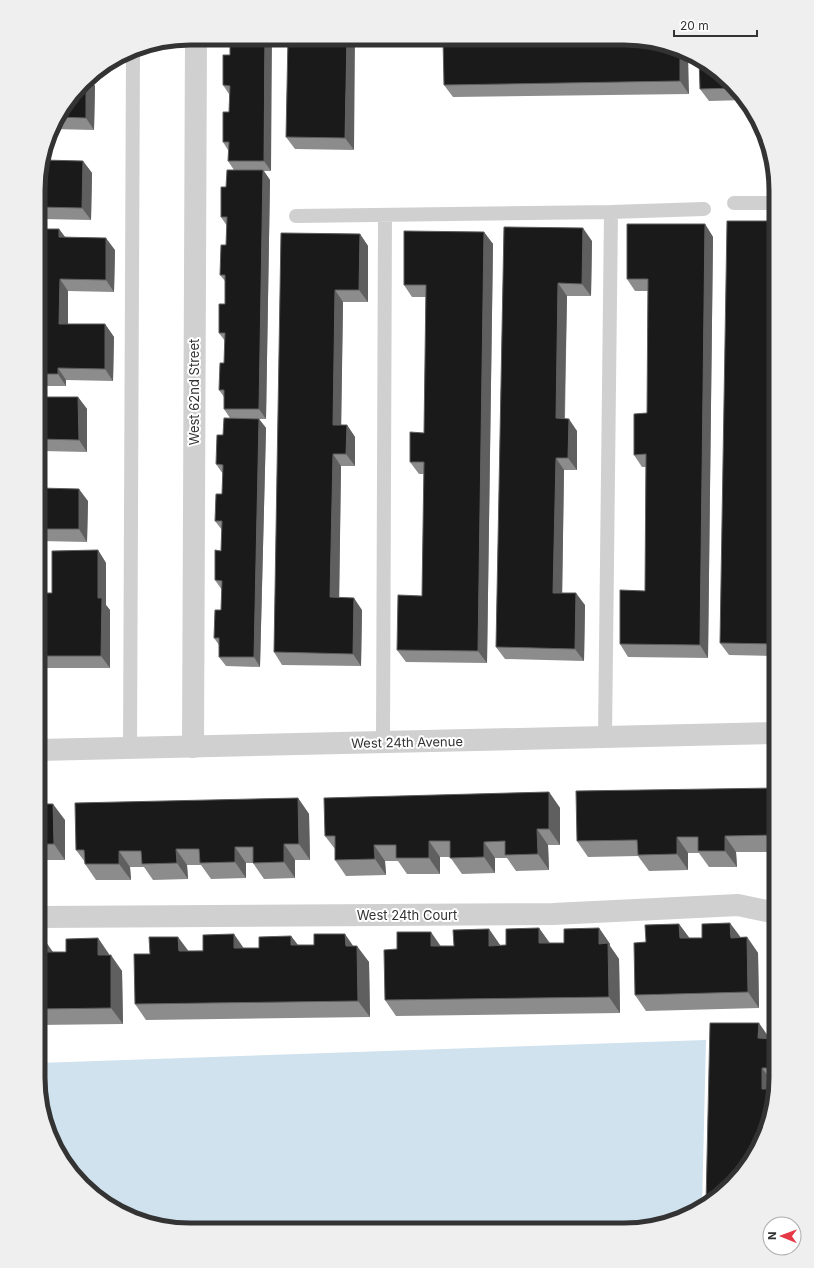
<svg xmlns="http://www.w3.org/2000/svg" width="814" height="1268" font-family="Inter,sans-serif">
<rect width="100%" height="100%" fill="#fff"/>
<path fill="#cfe2ee" d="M 706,1040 L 702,1207 L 683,1218 L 624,1230 L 170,1229 L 132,1219 L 98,1199 L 70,1171 L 50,1137 L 38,1078 L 38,1063 Z"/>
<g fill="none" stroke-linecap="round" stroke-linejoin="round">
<path stroke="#d0d0d0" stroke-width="14" d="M 734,203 L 776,203
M 611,212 L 704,209
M 296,216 L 611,212 L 605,737
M 383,742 L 385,215
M 130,748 L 133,49"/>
<path stroke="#d0d0d0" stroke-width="22" d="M 193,747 L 196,38
M 38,917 L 553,914 L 738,905 L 776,913"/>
<path stroke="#d0d0d0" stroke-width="22" d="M 38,750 L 776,733"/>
</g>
<path fill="#8c8c8c" d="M 288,38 L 354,150 L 295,149 L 286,137 Z
M 682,49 L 689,94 L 453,97 L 444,85 Z
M 230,55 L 271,171 L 264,171 L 270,180 L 266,419 L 259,419 L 266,428 L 260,667 L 226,666 L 219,657 L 219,645 L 214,638 L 221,610 L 222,590 L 215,580 L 221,551 L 222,530 L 215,521 L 222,494 L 223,474 L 216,464 L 223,435 L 230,418 L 224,409 L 224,397 L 219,390 L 224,363 L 225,341 L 219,333 L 225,304 L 225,281 L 220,275 L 226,245 L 227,226 L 221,217 L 226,187 L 234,170 L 228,161 L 228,150 L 223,142 L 229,112 L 229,94 L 223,85 Z
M 716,69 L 744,97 L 746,100 L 709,101 L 700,89 Z
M 89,77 L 95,86 L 94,130 L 52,129 L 54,122 Z
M 47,161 L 83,161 L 92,173 L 91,220 L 43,219 L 43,224 L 39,224 L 39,170 Z
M 776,221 L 776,656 L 729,655 L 720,643 Z
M 705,224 L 713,237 L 708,658 L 628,657 L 620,644 L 645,591 L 646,467 L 642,467 L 634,455 L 647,413 L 648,291 L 635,291 L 627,279 Z
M 504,227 L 592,241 L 591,296 L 567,296 L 565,419 L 577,431 L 577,470 L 564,470 L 562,593 L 585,605 L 584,661 L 505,659 L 496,647 Z
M 39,229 L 59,229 L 65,237 L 115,250 L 114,292 L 68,291 L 68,324 L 105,324 L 114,337 L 113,381 L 66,380 L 66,386 L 39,386 Z
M 484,232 L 493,244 L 487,663 L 406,662 L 397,650 L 422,596 L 424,474 L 419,474 L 410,462 L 424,433 L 426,297 L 412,297 L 404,285 Z
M 281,233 L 360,234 L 368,246 L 368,302 L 343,302 L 341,425 L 347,425 L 355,437 L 355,466 L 341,466 L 339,598 L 362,610 L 361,666 L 282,665 L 274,652 Z
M 39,397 L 78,397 L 87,409 L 87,452 L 42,451 L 41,488 L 88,501 L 87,542 L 40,541 L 40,548 L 39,548 Z
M 98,550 L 106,563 L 106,605 L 110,610 L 110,668 L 39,668 L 39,593 L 52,593 Z
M 776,788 L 776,852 L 736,852 L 737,867 L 709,867 L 699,853 L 688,853 L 688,870 L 649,871 L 638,856 L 588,857 L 577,841 Z
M 549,792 L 560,808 L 560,845 L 548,845 L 549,870 L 516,871 L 507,858 L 495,858 L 495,873 L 462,874 L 450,857 L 440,857 L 440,874 L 407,874 L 398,861 L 385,861 L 386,875 L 346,876 L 335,860 L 335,849 L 325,836 Z
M 298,798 L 309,814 L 310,860 L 295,860 L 295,878 L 264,879 L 253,863 L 246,863 L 246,878 L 211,879 L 201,865 L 187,865 L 188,879 L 153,880 L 144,867 L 130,867 L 131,880 L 96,880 L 85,864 L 85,862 L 76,850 Z
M 38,804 L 65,820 L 65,860 L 38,860 Z
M 679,924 L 689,938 L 747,937 L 758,953 L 759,1008 L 646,1011 L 635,995 Z
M 539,928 L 550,943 L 564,943 L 599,928 L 610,944 L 610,946 L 619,959 L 620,1013 L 396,1016 L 385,1000 L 397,949 L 441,946 L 454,946 L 489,929 L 500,945 L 506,945 Z
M 291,936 L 298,945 L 354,946 L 369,962 L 370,1017 L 146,1020 L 135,1004 L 150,954 L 188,951 L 259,948 Z
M 98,938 L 109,955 L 122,971 L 123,1024 L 38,1025 L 38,939 L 53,952 L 66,952 Z
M 769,1039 L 776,1039 L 776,1084 L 774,1084 L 773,1089 L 775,1090 L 768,1127 L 745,1170 L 717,1198 Z"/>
<path fill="#5f5f5f" d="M 265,38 L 272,38 L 271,171 L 264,161 Z
M 347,38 L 355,38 L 354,150 L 345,138 Z
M 680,49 L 688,53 L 689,94 L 680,81 Z
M 89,77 L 95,86 L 94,130 L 86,118 L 86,80 Z
M 47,145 L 47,173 L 41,165 Z
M 83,161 L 92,173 L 91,220 L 82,208 Z
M 263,170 L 270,180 L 266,419 L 259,409 Z
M 39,213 L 43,219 L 43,224 L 39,219 Z
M 705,224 L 713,237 L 708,658 L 700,645 Z
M 583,228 L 592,241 L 591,296 L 582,284 Z
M 59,229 L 68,241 L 59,237 Z
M 484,232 L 493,244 L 487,663 L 478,651 Z
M 360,234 L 368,246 L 368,302 L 359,290 Z
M 106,238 L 115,250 L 114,292 L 106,280 Z
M 60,279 L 68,291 L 68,336 L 59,324 Z
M 558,283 L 567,296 L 564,431 L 556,418 Z
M 335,290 L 343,302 L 341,437 L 333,425 Z
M 105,324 L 114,337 L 113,381 L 105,369 Z
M 58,368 L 66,380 L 66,386 L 58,374 Z
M 78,397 L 87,409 L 87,452 L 79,440 Z
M 259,419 L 266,428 L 260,667 L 254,657 Z
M 569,419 L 577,431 L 577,470 L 568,458 Z
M 347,425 L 355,437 L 355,466 L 346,454 Z
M 39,447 L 42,451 L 41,500 L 39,497 Z
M 333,454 L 341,466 L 339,610 L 330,597 Z
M 556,458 L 564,470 L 562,605 L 553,593 Z
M 79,489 L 88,501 L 87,542 L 79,529 Z
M 39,539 L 40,541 L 40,548 L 39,545 Z
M 98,550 L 106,563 L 106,605 L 110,610 L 110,668 L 101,656 L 98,598 Z
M 576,593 L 585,605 L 584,661 L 575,649 Z
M 354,598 L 362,610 L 361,666 L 353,654 Z
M 549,792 L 560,808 L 560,845 L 549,829 Z
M 298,798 L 309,814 L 310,860 L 299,844 Z
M 53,804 L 65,820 L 65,860 L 54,844 Z
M 537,829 L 548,845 L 549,870 L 538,854 Z
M 725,836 L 736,852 L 737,867 L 725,851 Z
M 677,837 L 688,853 L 688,870 L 677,854 Z
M 429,841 L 440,857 L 440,874 L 429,858 Z
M 484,842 L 495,858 L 495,873 L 484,857 Z
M 284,844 L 295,860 L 295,878 L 284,862 Z
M 374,845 L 385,861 L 386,875 L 375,859 Z
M 235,847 L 246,863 L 246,878 L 235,862 Z
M 176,849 L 187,865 L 188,879 L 177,863 Z
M 119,851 L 130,867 L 131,880 L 119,864 Z
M 730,923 L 742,939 L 731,938 Z
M 679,924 L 691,940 L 680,938 Z
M 539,928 L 550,944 L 539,943 Z
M 599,928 L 610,944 L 610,946 L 619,959 L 620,1013 L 609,997 L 599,944 Z
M 489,929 L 500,945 L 500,962 L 489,946 Z
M 431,932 L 442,948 L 431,946 Z
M 234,934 L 245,950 L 234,948 Z
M 345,934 L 356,950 L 346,946 Z
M 291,936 L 303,952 L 291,945 Z
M 178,937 L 190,953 L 179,951 Z
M 747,937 L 758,953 L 759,1008 L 748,992 Z
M 98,938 L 109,954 L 109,971 L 98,955 Z
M 44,939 L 55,955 L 44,952 Z
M 357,946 L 369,962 L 370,1017 L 358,1001 Z
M 111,955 L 122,971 L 123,1024 L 111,1008 Z
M 759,1023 L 770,1039 L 758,1038 Z
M 762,1068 L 774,1084 L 773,1102 L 762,1089 Z
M 761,1124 L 766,1131 L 761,1140 Z"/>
<path fill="#1a1a1a" stroke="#5f5f5f" d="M 230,38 L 265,38 L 264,161 L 228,161 L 229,142 L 223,142 L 223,112 L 229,112 L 230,86 L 223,85 L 223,55 L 230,55 Z
M 288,38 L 347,38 L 345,138 L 286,137 Z
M 443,39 L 644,39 L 680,49 L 680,81 L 444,85 Z
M 699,59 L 716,69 L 735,88 L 700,89 Z
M 86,80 L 86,118 L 58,117 Z
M 42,160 L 83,161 L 82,208 L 39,207 L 39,170 Z
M 227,170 L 263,170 L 259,409 L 224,409 L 224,390 L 219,390 L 220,363 L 224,363 L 225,333 L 219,333 L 219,304 L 225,304 L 225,275 L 220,275 L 221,245 L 226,245 L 227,217 L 221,217 L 221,187 L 226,187 Z
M 727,221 L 776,221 L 776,644 L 720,643 Z
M 627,224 L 705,224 L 700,645 L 620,644 L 620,590 L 645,591 L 646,454 L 634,455 L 634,414 L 647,413 L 648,279 L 627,279 Z
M 504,227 L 583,228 L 582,284 L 558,283 L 556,418 L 569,419 L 568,458 L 556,458 L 553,593 L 576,593 L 575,649 L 496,647 Z
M 39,229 L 59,229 L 59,237 L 106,238 L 106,280 L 60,279 L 59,324 L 105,324 L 105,369 L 58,368 L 58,374 L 39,374 Z
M 404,231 L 484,232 L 478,651 L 397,650 L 398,595 L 422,596 L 424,462 L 410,462 L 410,432 L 424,433 L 426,285 L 404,285 Z
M 281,233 L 360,234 L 359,290 L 335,290 L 333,425 L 347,425 L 346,454 L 333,454 L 330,597 L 354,598 L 353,654 L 274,652 Z
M 39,397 L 78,397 L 79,440 L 39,439 Z
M 224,418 L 259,419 L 254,657 L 219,657 L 219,638 L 214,638 L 215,610 L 221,610 L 222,581 L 215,580 L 215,550 L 221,551 L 222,521 L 215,521 L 216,494 L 222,494 L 223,465 L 216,464 L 217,435 L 223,435 Z
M 39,488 L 79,489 L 79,529 L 39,529 Z
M 98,550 L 98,598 L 102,598 L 101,656 L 39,656 L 39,593 L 52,593 L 52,551 Z
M 776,788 L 776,835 L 725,836 L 725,851 L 698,851 L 698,837 L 677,837 L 677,854 L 638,855 L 637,840 L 577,841 L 576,791 Z
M 549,792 L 549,829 L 537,829 L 538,854 L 505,855 L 505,841 L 484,842 L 484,857 L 450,858 L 450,841 L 429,841 L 429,858 L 396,858 L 396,845 L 374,845 L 375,859 L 335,860 L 335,836 L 325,836 L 324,798 Z
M 298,798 L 299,844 L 284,844 L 284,862 L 253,863 L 253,847 L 235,847 L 235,862 L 200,863 L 199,849 L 176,849 L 177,863 L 142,864 L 141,851 L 119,851 L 119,864 L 85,864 L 84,850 L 76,850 L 75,803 Z
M 38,804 L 53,804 L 54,844 L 38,844 Z
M 730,923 L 731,938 L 747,937 L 748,992 L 635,995 L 634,943 L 646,942 L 645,925 L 679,924 L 680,938 L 702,938 L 702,924 Z
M 539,928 L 539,943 L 564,943 L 564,929 L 599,928 L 599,944 L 608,943 L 609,997 L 385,1000 L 384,950 L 397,949 L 397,932 L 431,932 L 431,946 L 454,946 L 453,930 L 489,929 L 489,946 L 506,945 L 506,929 Z
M 234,934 L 234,948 L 259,948 L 259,937 L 291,936 L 291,945 L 314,945 L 314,934 L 345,934 L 346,946 L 357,946 L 358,1001 L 135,1004 L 134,954 L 150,954 L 149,937 L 178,937 L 179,951 L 203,951 L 203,935 Z
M 98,938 L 98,955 L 111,955 L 111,1008 L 38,1009 L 38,939 L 44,939 L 44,952 L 66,952 L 66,939 Z
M 710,1023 L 759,1023 L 758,1038 L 776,1039 L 776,1068 L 762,1068 L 762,1089 L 775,1089 L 775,1092 L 768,1124 L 761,1124 L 761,1140 L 745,1170 L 717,1198 L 706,1204 Z"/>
<g text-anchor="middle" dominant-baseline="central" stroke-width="4" stroke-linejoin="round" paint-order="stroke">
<g font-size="13" fill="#333" stroke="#fff">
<text transform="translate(194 392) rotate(-90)">West 62nd Street</text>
<text transform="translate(407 742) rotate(-1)">West 24th Avenue</text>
<text x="407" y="915">West 24th Court</text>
</g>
</g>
<path d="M0 0H814V1268H0ZM190 45H624A145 145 0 0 1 769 190V1078A145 145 0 0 1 624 1223H190A145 145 0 0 1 45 1078V190A145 145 0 0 1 190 45Z" fill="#efefef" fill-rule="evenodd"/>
<path fill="none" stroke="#333" stroke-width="5" d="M190 45H624A145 145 0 0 1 769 190V1078A145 145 0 0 1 624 1223H190A145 145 0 0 1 45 1078V190A145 145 0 0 1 190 45Z"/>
<g transform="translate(782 1236) rotate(271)"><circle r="19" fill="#ffffff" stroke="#adadad"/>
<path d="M0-3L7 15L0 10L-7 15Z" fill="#e63946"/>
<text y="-6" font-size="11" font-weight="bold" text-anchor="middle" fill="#333333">N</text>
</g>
<path d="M674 30v6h83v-6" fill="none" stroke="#333333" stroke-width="2"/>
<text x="680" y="30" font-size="12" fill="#333333" stroke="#ffffff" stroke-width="3" paint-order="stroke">20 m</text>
</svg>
